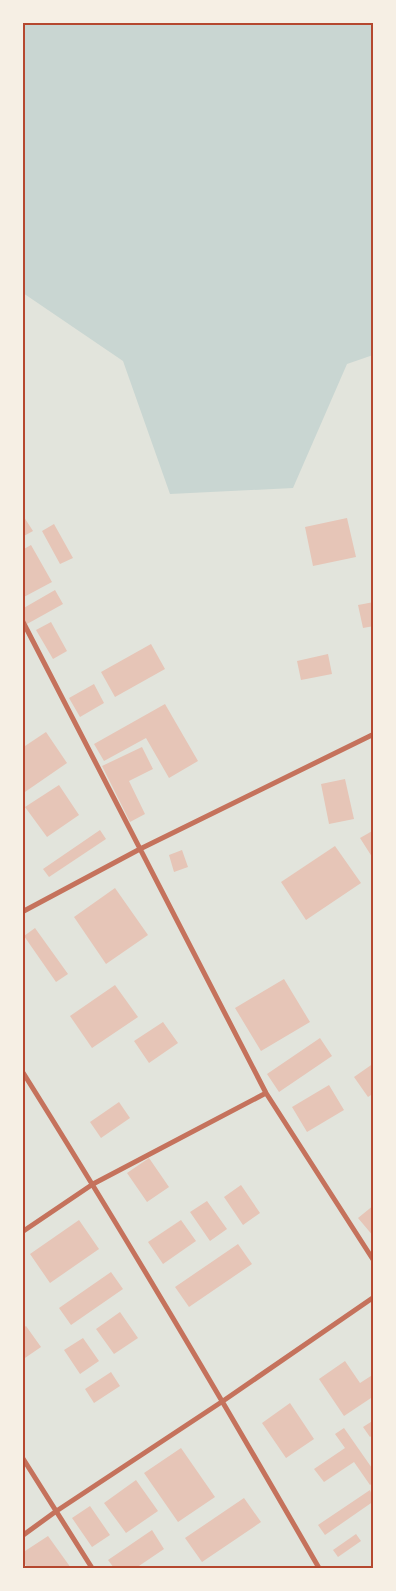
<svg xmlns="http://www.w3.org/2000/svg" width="396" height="1591" font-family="Signika,sans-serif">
<rect width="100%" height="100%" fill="#f6efe4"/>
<path fill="#e2e4dc" d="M 23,23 L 373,23 L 373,1568 L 23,1568 Z"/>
<path fill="#c9d6d2" d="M 22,23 L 373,23 L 373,355 L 347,364 L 293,488 L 170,494 L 123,361 L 23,293 Z"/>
<path fill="#e6c5b7" d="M 22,514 L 33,531 L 22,537 Z
M 347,518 L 356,557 L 313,566 L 305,527 Z
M 54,524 L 73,558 L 60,564 L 42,531 Z
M 31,545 L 52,582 L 22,598 L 22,550 Z
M 55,590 L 63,604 L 27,624 L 22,616 L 22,609 Z
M 374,602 L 374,626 L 363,628 L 358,605 Z
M 51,622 L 67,651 L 53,659 L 36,630 Z
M 151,644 L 165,669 L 115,697 L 101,672 Z
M 328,654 L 332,674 L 301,680 L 297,661 Z
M 94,684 L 104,703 L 80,717 L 69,698 Z
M 165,704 L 198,761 L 169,778 L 146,738 L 104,761 L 94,744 Z
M 46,732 L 67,763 L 22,794 L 22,748 Z
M 142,747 L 153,769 L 129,781 L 145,814 L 130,822 L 102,766 Z
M 345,779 L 354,819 L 329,824 L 321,784 Z
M 59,785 L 79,815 L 47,837 L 25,807 Z
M 100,830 L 106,839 L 49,877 L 43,869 Z
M 374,830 L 374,860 L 360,838 Z
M 335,846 L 361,883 L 306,920 L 281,882 Z
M 182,850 L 188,867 L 174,872 L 169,855 Z
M 115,888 L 148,935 L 106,964 L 74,917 Z
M 35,928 L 68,974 L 56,982 L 24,936 Z
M 284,979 L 310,1022 L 261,1051 L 235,1008 Z
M 115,985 L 138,1017 L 92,1048 L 70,1016 Z
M 163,1022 L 178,1043 L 149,1063 L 134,1041 Z
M 320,1038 L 332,1056 L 279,1092 L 267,1074 Z
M 374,1063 L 374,1093 L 368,1097 L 354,1077 Z
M 329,1085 L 344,1110 L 307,1132 L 292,1107 Z
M 119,1102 L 130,1118 L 101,1138 L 90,1122 Z
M 149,1158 L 169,1187 L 147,1202 L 127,1173 Z
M 241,1185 L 260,1213 L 243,1225 L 224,1197 Z
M 207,1201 L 227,1229 L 210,1241 L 190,1212 Z
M 374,1205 L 374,1237 L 358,1218 Z
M 79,1220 L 99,1249 L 50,1283 L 30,1254 Z
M 181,1220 L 196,1241 L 163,1264 L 148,1242 Z
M 238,1244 L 252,1264 L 189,1307 L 175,1287 Z
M 111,1272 L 123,1289 L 71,1325 L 59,1308 Z
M 120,1312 L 138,1338 L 114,1354 L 96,1329 Z
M 26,1326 L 41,1347 L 22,1360 L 22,1329 Z
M 83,1338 L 99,1361 L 80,1374 L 64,1350 Z
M 345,1361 L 360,1383 L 374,1374 L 374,1396 L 344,1416 L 319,1379 Z
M 111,1372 L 120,1386 L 94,1403 L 85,1389 Z
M 290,1403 L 314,1439 L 286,1458 L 262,1423 Z
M 374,1420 L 374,1434 L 370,1437 L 363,1427 Z
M 344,1428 L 374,1471 L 374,1482 L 370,1485 L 354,1462 L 324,1482 L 314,1469 L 345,1448 L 335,1434 Z
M 181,1448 L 215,1497 L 178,1522 L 144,1473 Z
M 136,1480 L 158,1511 L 126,1533 L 104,1503 Z
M 370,1490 L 374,1501 L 325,1535 L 318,1525 Z
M 244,1498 L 261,1522 L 202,1562 L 185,1538 Z
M 90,1506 L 110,1535 L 92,1547 L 72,1518 Z
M 152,1530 L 164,1549 L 136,1568 L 114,1568 L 108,1560 Z
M 356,1534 L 361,1541 L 338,1557 L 333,1550 Z
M 48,1536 L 71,1568 L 28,1568 L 22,1560 L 22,1553 Z"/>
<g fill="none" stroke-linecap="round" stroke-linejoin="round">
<path stroke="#c5725c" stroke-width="5" d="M 22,620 L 266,1093 L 374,1261
M 22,912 L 140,849 L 374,734
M 22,1071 C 125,1235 223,1401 319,1568
M 22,1232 L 93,1184 L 266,1093
M 22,1457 L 92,1568
M 22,1536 L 55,1512 L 223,1401 L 374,1297"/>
</g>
<rect width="396" height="1591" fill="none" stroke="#f6efe4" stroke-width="48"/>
<rect x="24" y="24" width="348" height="1543" fill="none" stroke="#b5482f" stroke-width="2"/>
</svg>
